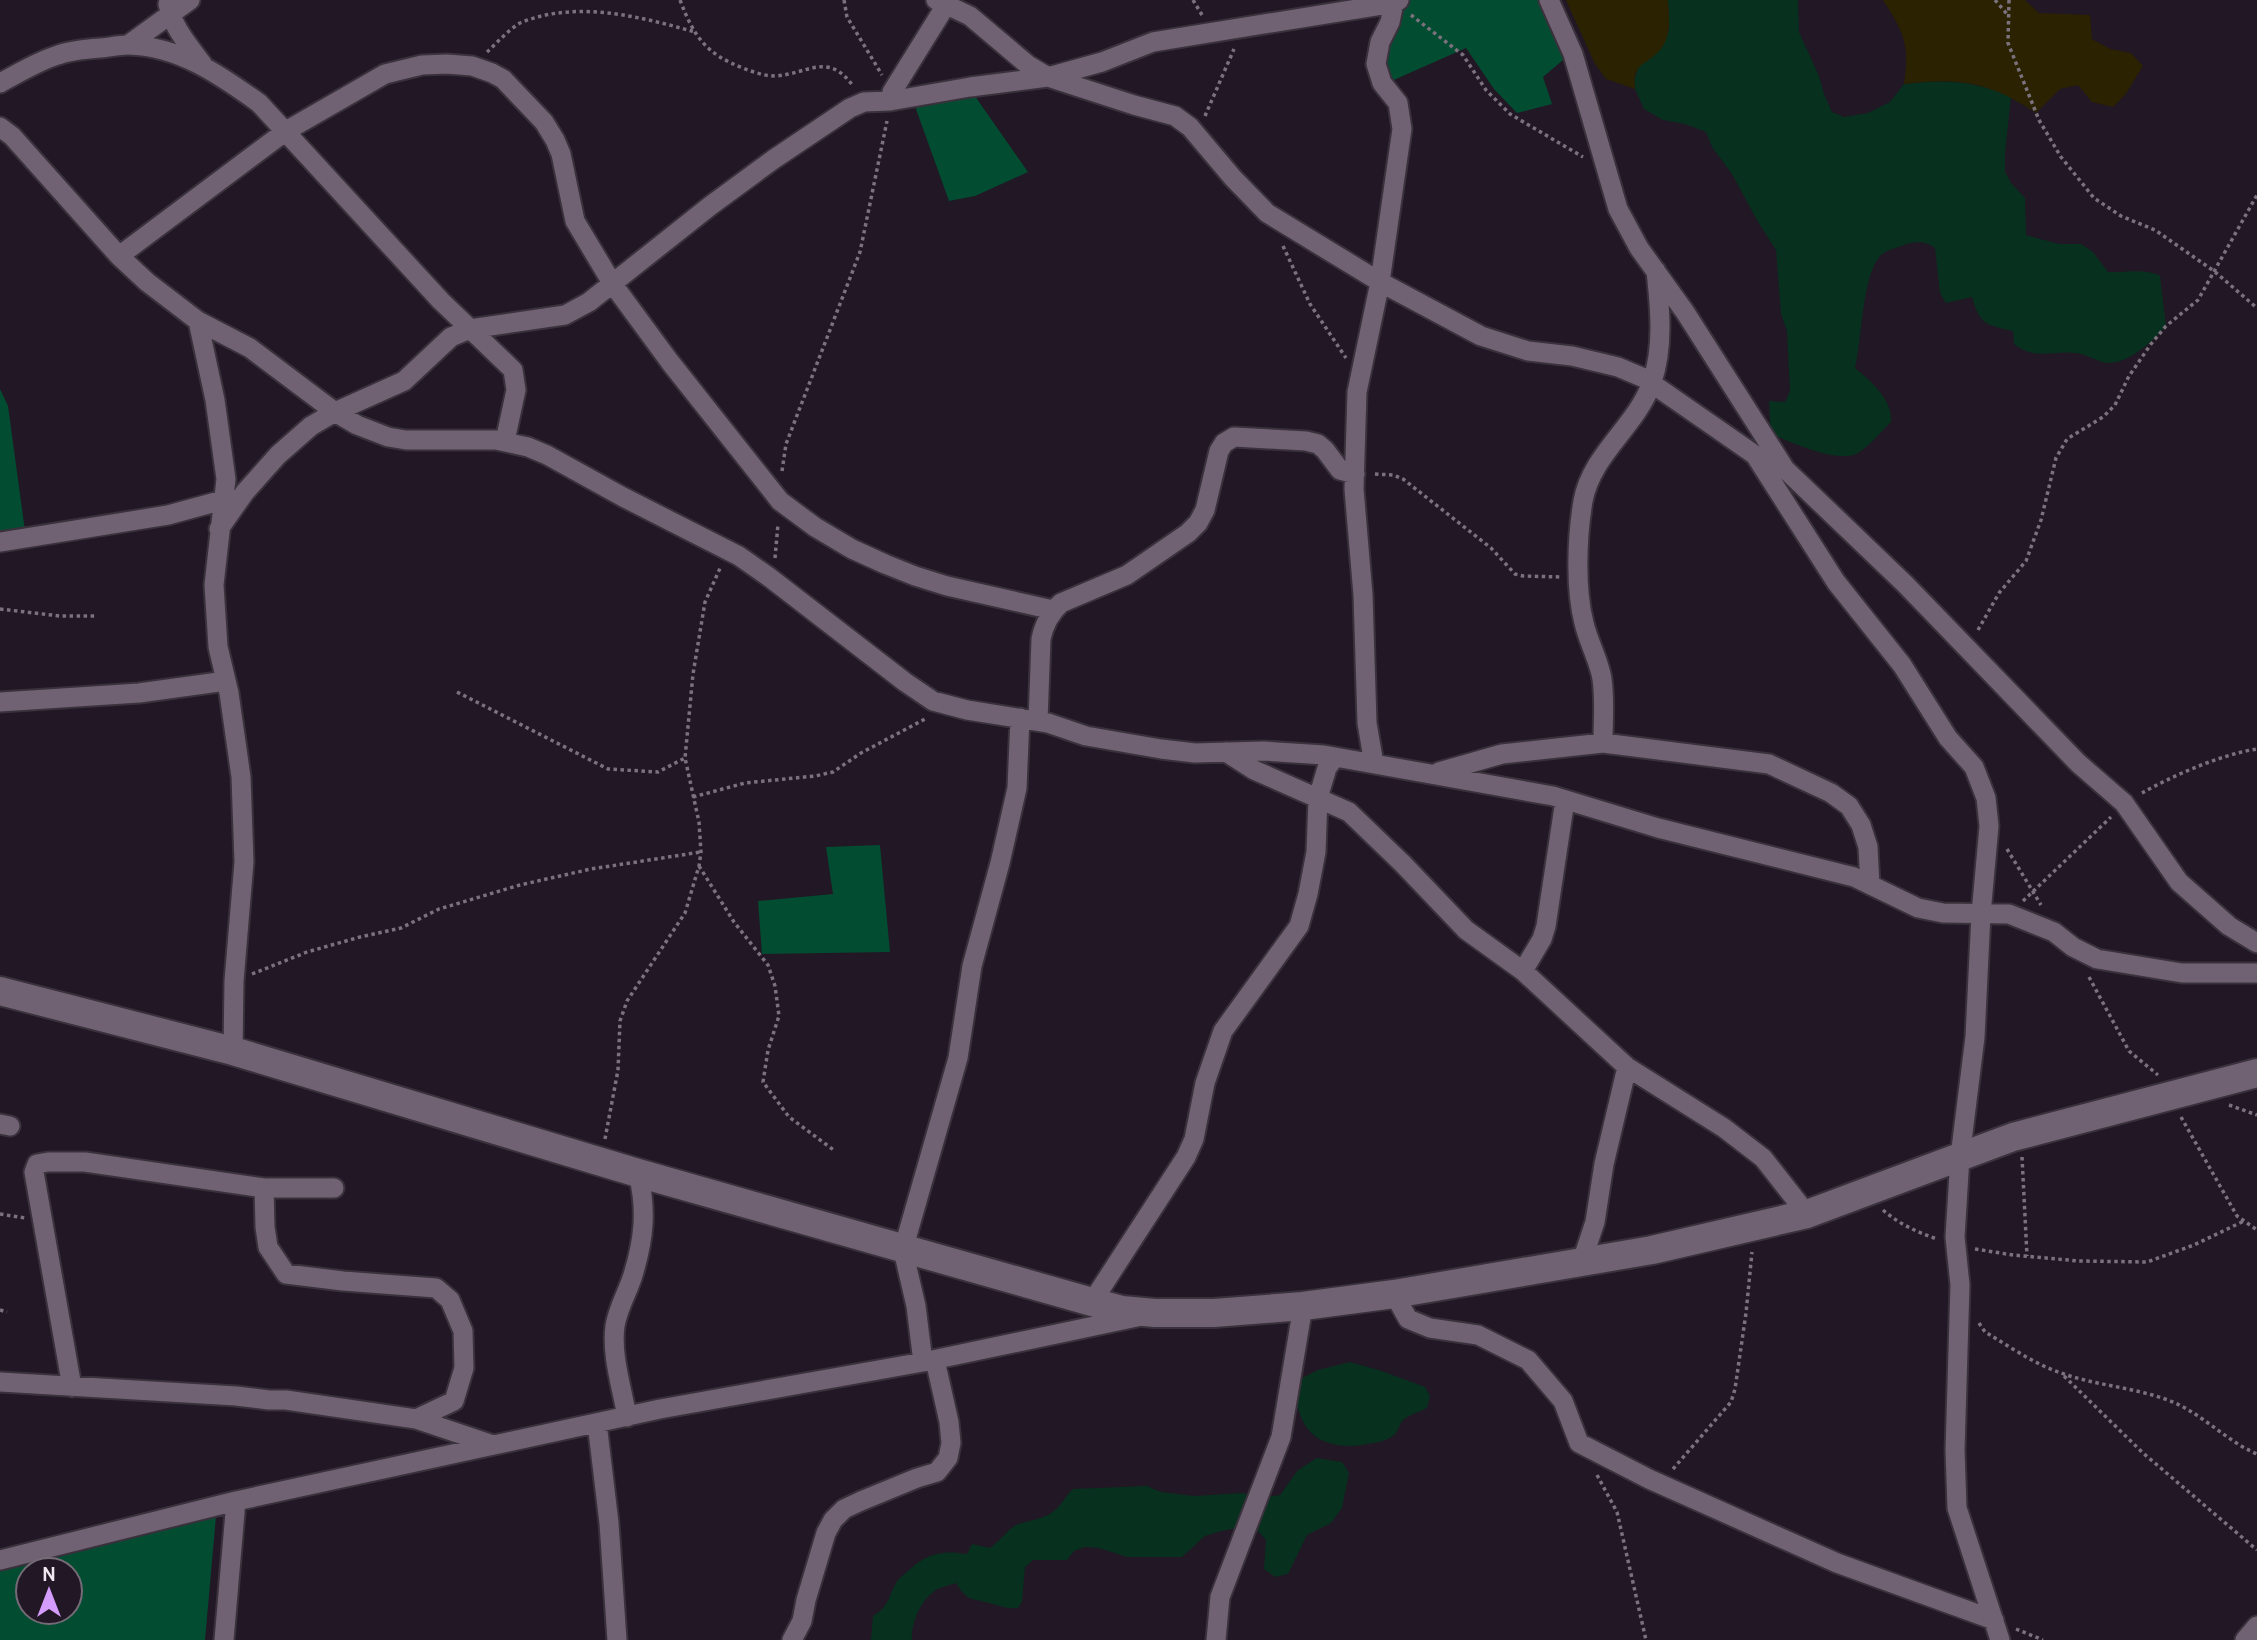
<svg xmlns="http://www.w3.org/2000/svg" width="2257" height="1640" font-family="Cabin,sans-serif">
<rect width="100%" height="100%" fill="#221724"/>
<path fill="#07301f" d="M 1668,0 L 1798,0 L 1799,32 L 1819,76 L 1824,94 L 1832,112 L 1844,117 L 1868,113 L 1890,102 L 1904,84 C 1949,79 1969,81 2011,96 L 2005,153 L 2005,172 L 2011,183 L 2025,198 L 2026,235 L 2059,244 L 2081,244 L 2093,252 L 2108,272 C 2125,273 2145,268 2160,276 L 2166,326 C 2152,342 2125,368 2102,362 C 2093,359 2085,354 2076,353 C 2052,350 2036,361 2014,344 L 2013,331 C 1986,325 1980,325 1972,297 L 1946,303 L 1940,293 L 1935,248 C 1926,241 1915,241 1904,245 C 1897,248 1885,250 1880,256 C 1862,276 1862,340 1855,368 C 1871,381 1893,400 1891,422 C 1881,431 1870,446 1858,453 C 1838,464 1794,443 1773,435 L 1770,423 L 1769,401 L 1785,402 L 1790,391 L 1787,331 L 1781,314 L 1776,250 L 1758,222 L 1732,174 L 1712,147 L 1706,132 L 1685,124 L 1663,120 L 1644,109 L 1635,89 L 1634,81 L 1639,65 L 1660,49 L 1669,30 Z
M 1350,1362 L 1382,1371 L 1425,1387 L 1430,1396 L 1427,1408 C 1419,1412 1408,1415 1402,1421 C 1399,1425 1398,1432 1394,1435 C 1387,1442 1371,1443 1362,1445 C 1315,1451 1294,1426 1296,1381 L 1318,1370 Z
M 1317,1458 L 1342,1462 L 1349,1473 L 1342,1508 L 1331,1523 L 1307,1535 L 1288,1574 L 1275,1577 L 1264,1569 L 1266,1540 L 1258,1531 L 1243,1527 L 1221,1531 L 1205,1536 L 1182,1557 L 1127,1557 L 1099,1548 L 1085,1547 L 1074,1551 L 1067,1560 L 1033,1560 L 1025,1567 L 1022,1602 L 1018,1608 C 1006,1609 1001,1606 989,1603 C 970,1598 967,1601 956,1583 C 951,1585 945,1586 940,1588 C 922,1596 911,1622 912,1640 L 871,1640 L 873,1616 C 889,1606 887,1600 895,1585 C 898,1578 905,1574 910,1569 C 928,1553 944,1550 967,1554 L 972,1544 L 990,1548 C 999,1542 1007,1530 1016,1525 C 1028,1520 1043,1520 1054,1511 C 1061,1506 1066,1495 1073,1489 L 1147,1486 L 1161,1492 L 1194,1496 L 1243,1493 L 1259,1498 L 1280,1495 L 1298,1470 Z"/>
<path fill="#024c31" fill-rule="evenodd" d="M 1404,0 L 1544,0 L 1569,55 L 1543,77 L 1552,104 L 1517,113 L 1494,89 L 1466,48 L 1387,83 L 1384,43 Z
M 970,89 L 1028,172 L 975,196 L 949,201 L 912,98 Z
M 0,389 L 8,406 L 25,531 L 0,533 Z
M 880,845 L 890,952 L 762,954 L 758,901 L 833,894 L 826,847 Z
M 217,1505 L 205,1640 L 0,1640 L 0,1556 ZM 28,1570 L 70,1570 L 70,1612 L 28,1612 Z"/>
<path fill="#2a2201" d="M 1566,0 L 1668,0 C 1669,17 1672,36 1660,50 C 1646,66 1632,62 1635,89 L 1606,79 L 1594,62 Z
M 1883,0 L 2025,0 L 2039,13 L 2090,15 L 2092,39 L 2110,49 L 2131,53 L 2143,66 L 2125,95 L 2113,107 L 2092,102 L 2078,85 L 2060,89 L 2036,113 C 1990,82 1959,77 1904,84 C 1910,44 1904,33 1883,0 Z"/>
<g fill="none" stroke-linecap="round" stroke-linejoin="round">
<g stroke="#39313b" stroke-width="23">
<path id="street" d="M 936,0 L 970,16 L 1028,65 L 1048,77 L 1134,105 L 1175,116 L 1190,127 L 1233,178 L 1267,213 L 1380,282 L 1481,336 L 1528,351 L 1572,356 L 1618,367 L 1644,378 L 1755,455 L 1786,470 L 1905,584 L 2078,763 L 2124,803 L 2179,882 L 2229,926 L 2257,943
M 1549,0 L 1573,54 L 1618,209 L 1639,248 L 1685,312 L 1785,469
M 168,4 C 172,27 190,47 203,65
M 128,45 L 190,0
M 0,83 C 19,73 38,61 58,55 C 72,50 87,49 101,48 C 110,47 119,45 128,45 C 179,46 220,75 259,103 L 441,301 L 513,370 L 516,390 L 505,441
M 890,101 L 892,92 L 946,5
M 0,127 L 12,136 L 119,256 L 147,282 L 198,321 L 250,348 L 335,412 L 357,425 L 388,437 L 406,440 L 496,440 L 528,447 L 547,455 L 623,497 L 739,556 L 769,577 L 905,682 L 933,701 L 967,710 L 1048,723 L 1086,736 L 1161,749 L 1195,753 L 1264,751 L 1324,755 L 1553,796 L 1658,828 L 1854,877 L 1918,908 L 1943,913 L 2009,914 L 2054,932 L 2073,947 L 2097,959 L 2182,973 L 2257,973
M 119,256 L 286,131 L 385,74 L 422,65 L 447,64 L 472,66 L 492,73 L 503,79 L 544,122 L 555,140 L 561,154 L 575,221 L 612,283 L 670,362 L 780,501 L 815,527 L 852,549 L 885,564 L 915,576 L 947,586 L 1053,610
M 1656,271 C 1660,308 1664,346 1652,382 C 1637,426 1592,453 1583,501 C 1577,537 1575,588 1584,623 C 1588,641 1600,663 1602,679 C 1605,699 1603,722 1603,743 L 1769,764 L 1831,793 L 1849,806 L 1861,825 L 1868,847 L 1870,885
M 198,321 L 215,400 L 226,479 L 214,585 L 218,647 L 229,693 L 241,777 L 244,862 L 234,981 L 233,1051
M 1755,455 L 1836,582 L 1902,665 L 1948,738 L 1974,767 L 1986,798 L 1989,826 L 1981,914 L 1975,1037 L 1960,1157 L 1955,1237 L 1960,1285 L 1955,1450 L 1957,1508 L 2000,1640
M 219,529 L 245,492 L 278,455 L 311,426 L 335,412 L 404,381 L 451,337 L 470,329 L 565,315 L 589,302 L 710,206 L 774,159 L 850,108 L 864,102 L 890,101 L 970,87 L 1048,77 L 1102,62 L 1153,42 L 1394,3 L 1399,0
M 0,542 L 168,515 L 223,500
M 0,702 L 139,693 L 226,681
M 1038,721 L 1041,639 C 1044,624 1050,613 1061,603 L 1127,575 L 1188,533 L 1198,523 L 1205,510 L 1219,451 L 1224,443 L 1234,437 L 1306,441 L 1318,444 L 1325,450 L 1340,470 L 1355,474
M 1226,752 L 1254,770 L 1349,812 L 1403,864 L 1466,930 L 1523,971 L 1627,1067 L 1724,1128 L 1763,1158 L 1807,1214
M 1374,764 L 1367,723 L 1363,595 L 1354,489 L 1357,392 L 1380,282 L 1402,129 L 1398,103 L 1382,83 L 1376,64 L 1380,42 L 1390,22 L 1394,3
M 1439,772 L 1502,754 L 1603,743
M 1523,971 L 1542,939 L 1546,926 L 1565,800
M 0,1124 L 10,1126
M 264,1188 L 265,1227 L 268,1247 L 286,1274 L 343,1281 L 436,1288 L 450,1300 L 463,1331 L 464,1368 L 454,1401 L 416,1419
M 1582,1261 L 1595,1222 L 1604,1164 L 1627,1067
M 1394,1294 L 1408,1319 L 1430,1328 L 1478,1335 L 1528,1360 L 1563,1401 L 1579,1443 L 1649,1479 L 1837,1563 L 1994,1620
M 1092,1302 L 1186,1157 L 1194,1139 L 1205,1083 L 1223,1031 L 1299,926 L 1308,894 L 1316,852 L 1318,798 L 1327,768 L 1335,757
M 923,1362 L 916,1306 L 903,1250 L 958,1058 L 972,966 L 1000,863 L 1017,788 L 1020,718
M 0,1382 L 236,1396 L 269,1400 L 286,1400 L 416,1419 L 493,1445
M 72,1387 L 34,1172 L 37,1164 L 48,1162 L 85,1162 L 264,1188 L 334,1188
M 627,1417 C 622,1388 611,1355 615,1326 C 618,1307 628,1292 633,1275 C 644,1239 647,1210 638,1173
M 597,1423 L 609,1523 L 617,1640
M 0,1560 L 236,1501 L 494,1445 L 660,1409 L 923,1362 L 1137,1317
M 224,1640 L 236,1501
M 792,1640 L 802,1621 L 806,1600 L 826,1533 L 833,1520 L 844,1509 L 861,1501 L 917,1478 L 937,1472 L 948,1458 L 951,1443 L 949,1422 L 935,1360
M 1216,1640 L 1220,1597 L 1281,1437 L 1303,1306
M 2245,1640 L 2257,1626"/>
</g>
<g stroke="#39313b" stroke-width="32">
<path id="secondary" d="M 0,991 L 233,1051 L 638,1173 L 1092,1302 L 1122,1310 L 1155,1313 L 1214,1313 L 1303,1306 L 1394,1294 L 1652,1250 L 1807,1214 L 2013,1137 L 2257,1073"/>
</g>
<path stroke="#7b727d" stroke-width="3.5" stroke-dasharray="3.5 3.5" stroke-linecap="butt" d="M 680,0 C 694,37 706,54 743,68 C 753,72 764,76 775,76 C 808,74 828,51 853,86
M 844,0 L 847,17 L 882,75
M 1193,0 L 1202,15
M 1995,0 L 2007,14
M 2009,0 L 2008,43 L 2039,120 L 2061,157 L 2094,198 L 2121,216 L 2155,230 L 2214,271 L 2257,308
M 1411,15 L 1463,55 L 1486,90 L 1510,114 L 1583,157
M 487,52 C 497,43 508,30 520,23 C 575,0 638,16 695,32
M 1205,116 L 1234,49
M 1283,246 L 1310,304 L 1346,358
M 782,471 L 786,444 L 860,252 L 887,121
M 1375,474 L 1393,475 L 1403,479 L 1491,548 L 1515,574 L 1523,576 L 1561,577
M 775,558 L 778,524
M 0,609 L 60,616 L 96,616
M 1978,630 L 1999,593 L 2026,561 L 2041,520 L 2056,458 L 2067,439 L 2103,417 L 2115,405 L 2129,376 L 2151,344 L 2166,326 L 2198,300 L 2257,195
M 457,692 L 608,769 L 658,772 L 685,758
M 2142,793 C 2172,776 2222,754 2257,749
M 693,797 L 745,783 L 815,776 L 833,772 L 861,753 L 925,719
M 2007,849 L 2041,905
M 699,866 L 734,922 L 768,965 L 775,986 L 779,1016 L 768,1050 L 763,1082 L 789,1117 L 835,1151
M 2023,901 L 2111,817
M 252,974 L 307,952 L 360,937 L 401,928 L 439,909 L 520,885 L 591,869 L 701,852
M 2089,977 L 2129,1051 L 2158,1075
M 2229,1105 L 2257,1115
M 2181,1117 L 2237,1216 L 2257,1230
M 605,1139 L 618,1070 L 620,1021 L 627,1001 L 685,913 L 699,866 L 701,852 L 699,822 L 685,758 L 693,674 L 705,602 L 721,566
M 2022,1157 L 2027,1256
M 1883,1210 C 1899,1224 1917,1232 1937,1239
M 0,1214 L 25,1218
M 1975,1249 L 2013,1255 L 2079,1261 L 2147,1262 L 2194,1245 L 2244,1221
M 0,1310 L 7,1312
M 1979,1323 L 1985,1332 C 2009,1346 2034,1364 2061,1373 C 2094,1385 2131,1387 2165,1399 C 2199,1410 2224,1440 2257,1454
M 2064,1376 L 2143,1453 L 2257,1550
M 1673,1469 L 1731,1402 L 1735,1389 L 1746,1313 L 1752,1252
M 1597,1475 L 1617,1512 L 1646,1640
M 2016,1629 L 2043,1640"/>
<use href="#street" stroke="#706272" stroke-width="19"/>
<use href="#secondary" stroke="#706272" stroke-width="28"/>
</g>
<g transform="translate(49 1591)"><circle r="33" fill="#221724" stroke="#746b76" stroke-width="2"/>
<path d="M0-5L12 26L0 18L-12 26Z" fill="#d49cfc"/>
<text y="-10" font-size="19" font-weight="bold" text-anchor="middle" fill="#f0e8f1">N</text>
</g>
</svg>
